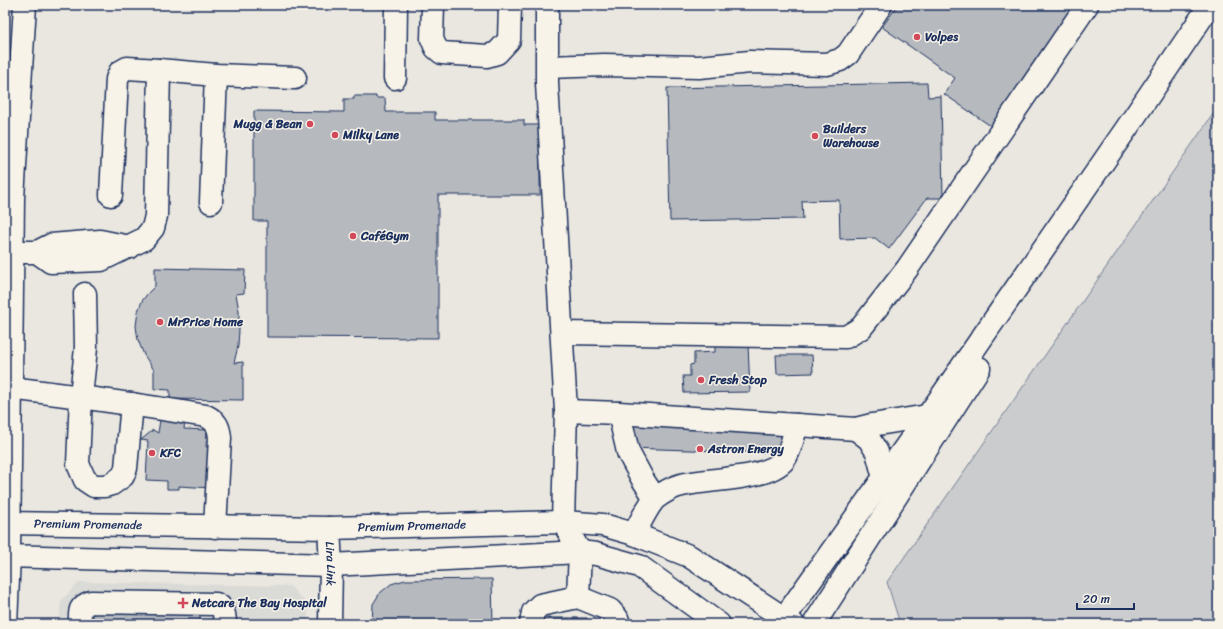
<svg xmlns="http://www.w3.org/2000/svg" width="1223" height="629" font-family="Sriracha,sans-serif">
<rect width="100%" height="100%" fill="#eae7e0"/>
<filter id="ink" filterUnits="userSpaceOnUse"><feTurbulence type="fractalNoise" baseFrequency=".025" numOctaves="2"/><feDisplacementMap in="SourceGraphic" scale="8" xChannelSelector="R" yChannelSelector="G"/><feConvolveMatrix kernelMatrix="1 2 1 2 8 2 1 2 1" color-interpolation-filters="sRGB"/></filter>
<g filter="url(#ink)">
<path fill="#dadad6" d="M 79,582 L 290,586 L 308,605 L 308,624 L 59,624 L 61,601 Z"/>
<path fill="#cbcccd" stroke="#737e96" d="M 1218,107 L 1218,624 L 900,624 L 887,582 Z"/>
<path fill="#b6babf" stroke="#1b2f5e" d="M 898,5 L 1085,5 L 998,131 L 944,94 L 955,78 L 882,27 Z
M 927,83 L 928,97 L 941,96 L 943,198 L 927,198 L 889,249 L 875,238 L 840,239 L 839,200 L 802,201 L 803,219 L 670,221 L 667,88 Z
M 354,96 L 376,96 L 376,98 L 385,98 L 386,112 L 435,112 L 435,120 L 524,120 L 524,125 L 540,125 L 540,195 L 438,195 L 438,338 L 267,337 L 267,221 L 254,221 L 254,111 L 344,112 L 344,99 L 354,99 Z
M 155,268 L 245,270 L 244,293 L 236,294 L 239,311 L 239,329 L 238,346 L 234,363 L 243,362 L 243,400 L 170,399 L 170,390 L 154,389 L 154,370 L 144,355 L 138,340 L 136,326 L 138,311 L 142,301 L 148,293 L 155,286 Z
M 715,344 L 748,344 L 750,392 L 684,393 L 683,376 L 690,376 L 690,365 L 694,364 L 694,353 L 715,352 Z
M 776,355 L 812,355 L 813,373 L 777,374 Z
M 160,420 L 185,421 L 184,429 L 207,430 L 206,447 L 217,448 L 211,488 L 179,486 L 179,489 L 167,489 L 167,481 L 146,480 L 148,441 L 141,440 L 153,430 L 158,433 Z
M 629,424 L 782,428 L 781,453 L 628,448 Z
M 492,579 L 493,624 L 372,624 L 373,604 L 380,593 L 391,584 L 405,580 Z
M 93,606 L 200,610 L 200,624 L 93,624 Z
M 541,618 L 587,618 L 587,624 L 541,624 Z"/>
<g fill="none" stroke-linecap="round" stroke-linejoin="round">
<g stroke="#1b2f5e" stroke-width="25">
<g id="minor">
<path d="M 433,5 L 432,39 L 436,48 L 442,53 L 487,56 L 497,53 L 509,40 L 510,5"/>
<path d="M 547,5 L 547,83 L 566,411 L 563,522 L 580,552 L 578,597"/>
<path d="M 548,67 L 604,65 L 699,67 L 750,62 L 827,64 L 840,60 L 848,54 L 881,5"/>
<path d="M 395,78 L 396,5"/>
<path d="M 111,195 L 117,79 L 120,72 L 127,68 L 159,70"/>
<path d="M 211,202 L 216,75"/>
<path d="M 25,252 L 37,252 L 51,245 L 100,241 L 130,247"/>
<path d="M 37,252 L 51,262 L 101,260 L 144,239 L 153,228 L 156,216 L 159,70 L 216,75 L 295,78"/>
<path d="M 85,294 L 86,348 L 81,396 L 78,464 L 85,480 L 94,486 L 105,486 L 112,484 L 123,476 L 126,468 L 132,404"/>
<path d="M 563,333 L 846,337 L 861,328 L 907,269 L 1087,5"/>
<path d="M 10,388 C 76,396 141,405 206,416 C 216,421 219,426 220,438 L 215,527"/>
<path d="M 566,411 L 619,413 L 856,429 L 872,425 L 927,416"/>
<path d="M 619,413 L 628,452 L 643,480 L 655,498"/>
<path d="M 856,429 L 869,439 L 877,452 L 884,478"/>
<path id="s1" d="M 5,523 L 329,528 L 563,522 L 603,525 L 634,534 L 689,556 L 793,624"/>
<path id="s2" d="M 329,528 L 331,565 L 330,624"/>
<path d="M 634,534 C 639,525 649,503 657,497 C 663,493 671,488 678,486 C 705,478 766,481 784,460 C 791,450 793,437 797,425"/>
<path d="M 5,556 L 331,565 L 580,552 L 596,554 L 639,566 L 719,624"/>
<path d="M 6,624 L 9,556 L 13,198 L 25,5"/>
<path d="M 80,624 C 80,611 78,607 91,602 L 216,604 C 224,607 225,616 225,624"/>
<path d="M 531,624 L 533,612 L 540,605 L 578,597 L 610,610 L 617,618 L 619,624"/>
<path d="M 780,624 L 941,397 L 1133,119 L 1210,5"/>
<path d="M 814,624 L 979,368"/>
</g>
</g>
<use href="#minor" stroke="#f7f3e8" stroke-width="22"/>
</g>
</g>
<g fill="#d1495b" stroke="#f7f3e8" stroke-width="1.5">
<circle cx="917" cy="37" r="4"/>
<circle cx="310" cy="124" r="4"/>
<circle cx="335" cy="135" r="4"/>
<circle cx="815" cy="136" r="4"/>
<circle cx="353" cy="236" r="4"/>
<circle cx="160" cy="322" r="4"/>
<circle cx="701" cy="380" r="4"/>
<circle cx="700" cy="449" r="4"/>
<circle cx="152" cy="453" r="4"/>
<path d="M181 597h4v4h4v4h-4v4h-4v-4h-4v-4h4z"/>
</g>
<g text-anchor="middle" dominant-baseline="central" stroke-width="3" stroke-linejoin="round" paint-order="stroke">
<g font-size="12" font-weight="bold" fill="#1b2f5e" stroke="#f7f3e8" text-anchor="start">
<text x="925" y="37">Volpes</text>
<text x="302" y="124" text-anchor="end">Mugg &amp; Bean</text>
<text x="823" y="129">Builders<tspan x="823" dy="14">Warehouse</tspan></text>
<text x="343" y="135">Milky Lane</text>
<text x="361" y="236">CaféGym</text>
<text x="168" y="322">MrPrice Home</text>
<text x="709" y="380">Fresh Stop</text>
<text x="708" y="449">Astron Energy</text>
<text x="160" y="453">KFC</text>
<text x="192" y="603">Netcare The Bay Hospital</text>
</g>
<g font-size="12" fill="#1b2f5e" stroke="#f7f3e8">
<text stroke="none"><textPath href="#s1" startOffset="83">Premium Promenade</textPath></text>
<text stroke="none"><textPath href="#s1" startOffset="407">Premium Promenade</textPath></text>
<text stroke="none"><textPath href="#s2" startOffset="36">Lira Link</textPath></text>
</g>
</g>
<rect width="1223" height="629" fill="none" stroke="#f7f3e8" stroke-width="20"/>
<rect x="10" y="10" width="1203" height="609" fill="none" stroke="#1b2f5e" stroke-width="1.5" filter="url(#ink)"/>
<path d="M1077 603v6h57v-6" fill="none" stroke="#1b2f5e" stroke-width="2"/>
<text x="1083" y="603" font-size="12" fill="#1b2f5e" stroke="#f7f3e8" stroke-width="3" paint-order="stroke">20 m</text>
</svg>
